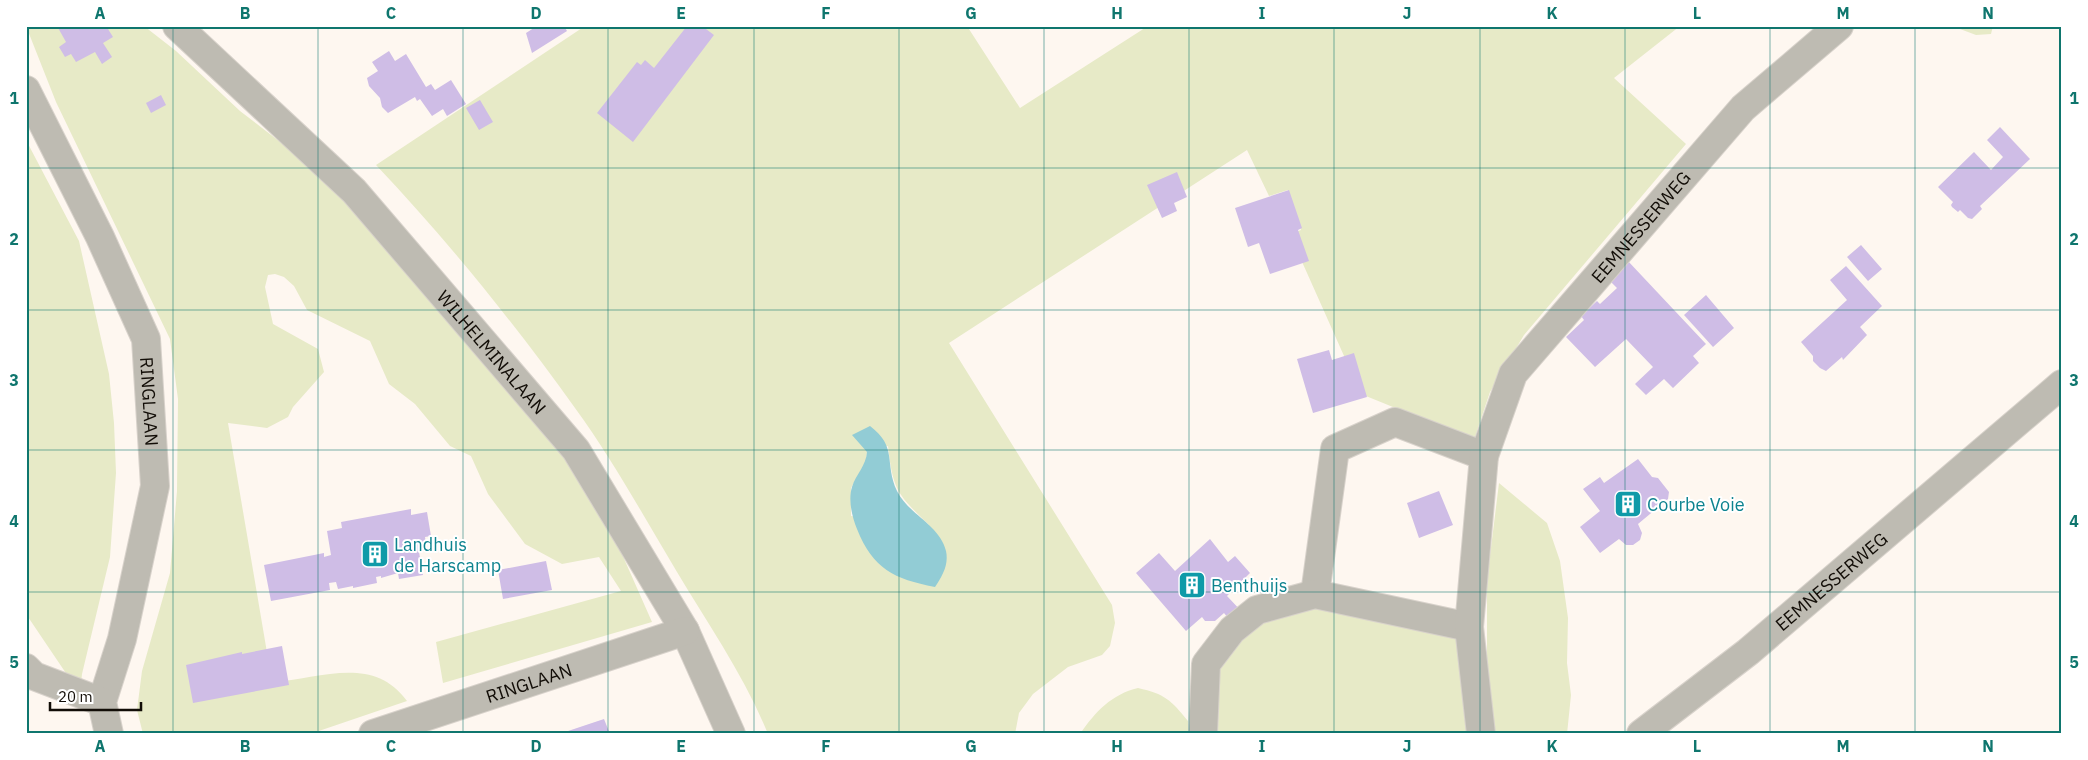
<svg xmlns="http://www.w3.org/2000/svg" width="2088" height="760" font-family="'IBM Plex Sans',sans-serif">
<rect width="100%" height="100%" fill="#fef7f0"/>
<path fill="#e7eac7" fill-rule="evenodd" d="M 26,26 L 144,26 L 176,51 L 240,111 L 341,189 L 576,450 L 652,622 L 443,683 L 436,642 L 621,591 L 599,557 L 562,564 L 525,544 L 488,494 L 471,456 L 450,446 L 415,404 L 389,384 L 370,341 L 307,310 L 294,286 L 284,277 L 275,274 L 268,275 L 265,287 L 273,324 L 318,349 L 324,372 L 293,407 L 288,417 L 267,428 L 228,423 L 272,682 C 320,679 373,654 407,701 L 310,734 L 143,734 L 137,710 L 142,671 L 170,573 L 177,491 L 178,399 L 170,339 L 56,102 Z
M 585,26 L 967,26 L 1020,108 L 1148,26 L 1680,26 L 1614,78 L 1686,144 L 1524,335 L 1490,392 L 1474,440 L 1361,394 L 1303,264 L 1293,233 L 1301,230 L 1288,190 L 1269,196 L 1247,150 L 949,343 L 1112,605 L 1115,623 L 1110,646 L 1102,655 L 1068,667 L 1033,694 L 1019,713 L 1015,734 L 768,734 C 745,677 708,624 677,572 C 644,517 613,460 575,408 C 514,323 448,241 376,165 ZM 888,446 C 893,490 897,494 929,525 L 851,516 L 851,488 L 866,461 L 867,452 Z
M 1952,26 L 1993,26 L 1991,34 L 1976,35 Z
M 26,140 L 79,241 L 109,374 L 114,423 L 116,473 L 110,557 L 82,674 L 80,694 L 26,614 Z
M 1499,483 L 1547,523 L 1560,561 L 1568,618 L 1567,663 L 1571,695 L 1567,734 L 1495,734 L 1487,660 L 1487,580 Z
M 1294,607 L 1335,609 L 1459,636 L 1464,714 L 1467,734 L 1218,734 L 1219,659 L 1242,625 Z
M 1138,688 C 1165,694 1171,700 1188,721 L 1188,734 L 1080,734 C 1095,712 1112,694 1138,688 Z"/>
<path fill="#92ccd5" d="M 870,426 C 898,447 884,463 897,491 C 908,514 940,525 946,551 C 949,565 942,576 935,587 C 894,579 873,569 857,529 C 852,517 848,500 852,487 C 856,474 866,466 867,452 L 852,435 Z"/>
<path fill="#cfbde6" d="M 57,26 L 113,26 L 108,29 L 113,37 L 103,43 L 112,57 L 102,64 L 95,52 L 76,62 L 71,54 L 65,57 L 59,47 L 66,42 Z
M 537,26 L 564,26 L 567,31 L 532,53 L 526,33 Z
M 687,26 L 702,26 L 714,35 L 633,142 L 597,113 L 637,62 L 641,65 L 645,60 L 654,68 Z
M 389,51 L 395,61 L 406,54 L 426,87 L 431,84 L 435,90 L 451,80 L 466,104 L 447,116 L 443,109 L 432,116 L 420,99 L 417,101 L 415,97 L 388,113 L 382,107 L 380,98 L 369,86 L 367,78 L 378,71 L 372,62 Z
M 161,95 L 166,105 L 151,113 L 146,103 Z
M 480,100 L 493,122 L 479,130 L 466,108 Z
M 2000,127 L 2030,159 L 1980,206 L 1982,209 L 1972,219 L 1968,218 L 1960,210 L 1958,212 L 1952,207 L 1951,205 L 1953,202 L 1938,187 L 1974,152 L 1991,170 L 2003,157 L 1987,140 Z
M 1177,172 L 1187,197 L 1174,203 L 1177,211 L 1162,218 L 1147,185 Z
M 1289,190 L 1302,228 L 1298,230 L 1309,261 L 1270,274 L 1259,243 L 1248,247 L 1235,208 Z
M 1861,245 L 1882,269 L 1868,281 L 1847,257 Z
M 1627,260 L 1706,344 L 1693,356 L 1699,363 L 1673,388 L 1664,379 L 1646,395 L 1635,384 L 1653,367 L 1626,339 L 1595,367 L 1566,337 L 1584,320 L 1581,316 L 1597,301 L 1600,304 L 1617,288 L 1608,279 Z
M 1846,266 L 1882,306 L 1860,327 L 1867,335 L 1843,360 L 1842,357 L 1826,371 L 1820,368 L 1813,361 L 1813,356 L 1801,342 L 1847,300 L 1830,280 Z
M 1706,295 L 1734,328 L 1713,347 L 1684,315 Z
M 1329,350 L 1332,360 L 1354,353 L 1367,397 L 1313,413 L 1297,359 Z
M 1638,459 L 1652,477 L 1658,478 L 1669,492 L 1668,499 L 1638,524 L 1642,533 L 1640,540 L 1633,545 L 1626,545 L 1619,539 L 1600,553 L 1580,527 L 1600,511 L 1583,489 L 1600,477 L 1604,483 Z
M 1439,491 L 1453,525 L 1419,538 L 1407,503 Z
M 411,509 L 411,515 L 427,512 L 431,536 L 425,537 L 427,550 L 419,552 L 423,575 L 399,579 L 398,573 L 381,578 L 381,576 L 376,577 L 377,583 L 353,588 L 353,586 L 338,589 L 336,582 L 329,583 L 330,590 L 271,601 L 264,565 L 324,553 L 324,557 L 331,555 L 327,531 L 342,528 L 341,522 Z
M 1210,539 L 1228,562 L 1235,556 L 1250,573 L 1227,596 L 1244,614 L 1233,624 L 1224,613 L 1215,621 L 1205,621 L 1202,617 L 1186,631 L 1136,573 L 1159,553 L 1175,571 Z
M 546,561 L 552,590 L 503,599 L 498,570 Z
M 282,646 L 289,685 L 193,703 L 186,665 L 242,652 L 242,654 Z
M 604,719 L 610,734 L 562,734 L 562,733 Z"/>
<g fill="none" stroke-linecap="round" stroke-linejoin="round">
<g stroke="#d8d2cb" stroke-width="30">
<g id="minor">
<path id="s1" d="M 177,26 L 354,191 L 576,450 L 685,631 L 731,734"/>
<path id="s2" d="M 26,90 L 100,237 L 146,339 L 155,486 L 122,639 L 102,702 L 109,734"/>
<path d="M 1315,594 L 1335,449 L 1395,422 L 1484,456"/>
<path d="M 26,668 L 34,676 L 102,702"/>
<path id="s3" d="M 373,734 L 685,631"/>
<path d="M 1203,734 L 1206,664 L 1232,630 L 1257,610 L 1315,594 L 1469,627"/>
<path id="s4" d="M 1481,734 L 1469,627 L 1484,456 L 1513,374 L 1743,108 L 1839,26"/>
<path id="s5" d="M 1641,734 L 1748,652 L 2062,384"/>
</g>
</g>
<use href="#minor" stroke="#bebbb2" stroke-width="28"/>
</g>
<path fill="none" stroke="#0f766e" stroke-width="1" stroke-opacity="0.55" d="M 173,26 L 173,734M 318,26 L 318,734M 463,26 L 463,734M 608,26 L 608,734M 754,26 L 754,734M 899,26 L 899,734M 1044,26 L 1044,734M 1189,26 L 1189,734M 1334,26 L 1334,734M 1480,26 L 1480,734M 1625,26 L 1625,734M 1770,26 L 1770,734M 1915,26 L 1915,734M 26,168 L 2062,168M 26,310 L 2062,310M 26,450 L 2062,450M 26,592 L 2062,592"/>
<defs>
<g id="building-square" transform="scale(1.4375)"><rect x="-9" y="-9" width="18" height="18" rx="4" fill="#0f9aa8" stroke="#fff"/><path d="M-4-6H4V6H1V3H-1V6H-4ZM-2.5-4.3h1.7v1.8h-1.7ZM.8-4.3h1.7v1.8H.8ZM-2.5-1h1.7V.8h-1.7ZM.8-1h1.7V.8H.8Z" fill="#fff"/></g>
</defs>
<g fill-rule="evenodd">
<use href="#building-square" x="1628" y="504"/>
<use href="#building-square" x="375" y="554"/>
<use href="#building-square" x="1192" y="585"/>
</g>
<g text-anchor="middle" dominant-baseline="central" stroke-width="4" stroke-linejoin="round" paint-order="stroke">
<g font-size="18" fill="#120d07" stroke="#fff">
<text stroke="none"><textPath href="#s4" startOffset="561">EEMNESSERWEG</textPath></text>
<text stroke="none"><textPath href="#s1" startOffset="454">WILHELMINALAAN</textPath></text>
<text stroke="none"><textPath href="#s2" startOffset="339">RINGLAAN</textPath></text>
<text stroke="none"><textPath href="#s5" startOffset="244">EEMNESSERWEG</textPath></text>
<text stroke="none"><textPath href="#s3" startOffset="164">RINGLAAN</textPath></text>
</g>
<g font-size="18" fill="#0d838f" stroke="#fff" text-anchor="start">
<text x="1647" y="504">Courbe Voie</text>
<text x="394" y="544">Landhuis<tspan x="394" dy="21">de Harscamp</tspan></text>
<text x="1211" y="585">Benthuijs</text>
</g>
</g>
<rect width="2088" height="760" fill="none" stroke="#ffffff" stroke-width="55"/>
<path d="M50 702v8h91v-8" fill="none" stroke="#120d07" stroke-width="2.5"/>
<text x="58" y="702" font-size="15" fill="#120d07" stroke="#ffffff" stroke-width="4" paint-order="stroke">20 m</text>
<rect x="28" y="28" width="2032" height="704" fill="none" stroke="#0f766e" stroke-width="2"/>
<g font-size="16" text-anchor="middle" font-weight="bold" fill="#0f766e">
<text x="100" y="19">A</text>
<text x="245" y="19">B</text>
<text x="391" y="19">C</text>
<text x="536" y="19">D</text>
<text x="681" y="19">E</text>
<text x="826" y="19">F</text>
<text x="971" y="19">G</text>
<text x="1117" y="19">H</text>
<text x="1262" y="19">I</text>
<text x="1407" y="19">J</text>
<text x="1552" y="19">K</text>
<text x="1697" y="19">L</text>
<text x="1843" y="19">M</text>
<text x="1988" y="19">N</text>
<text x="14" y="104">1</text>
<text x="2074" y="104">1</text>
<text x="14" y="245">2</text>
<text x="2074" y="245">2</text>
<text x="14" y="386">3</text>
<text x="2074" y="386">3</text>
<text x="14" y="527">4</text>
<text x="2074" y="527">4</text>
<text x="14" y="668">5</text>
<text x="2074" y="668">5</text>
<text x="100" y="752">A</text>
<text x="245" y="752">B</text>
<text x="391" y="752">C</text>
<text x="536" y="752">D</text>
<text x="681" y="752">E</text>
<text x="826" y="752">F</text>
<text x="971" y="752">G</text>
<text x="1117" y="752">H</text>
<text x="1262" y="752">I</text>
<text x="1407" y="752">J</text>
<text x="1552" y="752">K</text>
<text x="1697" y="752">L</text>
<text x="1843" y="752">M</text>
<text x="1988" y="752">N</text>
</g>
</svg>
